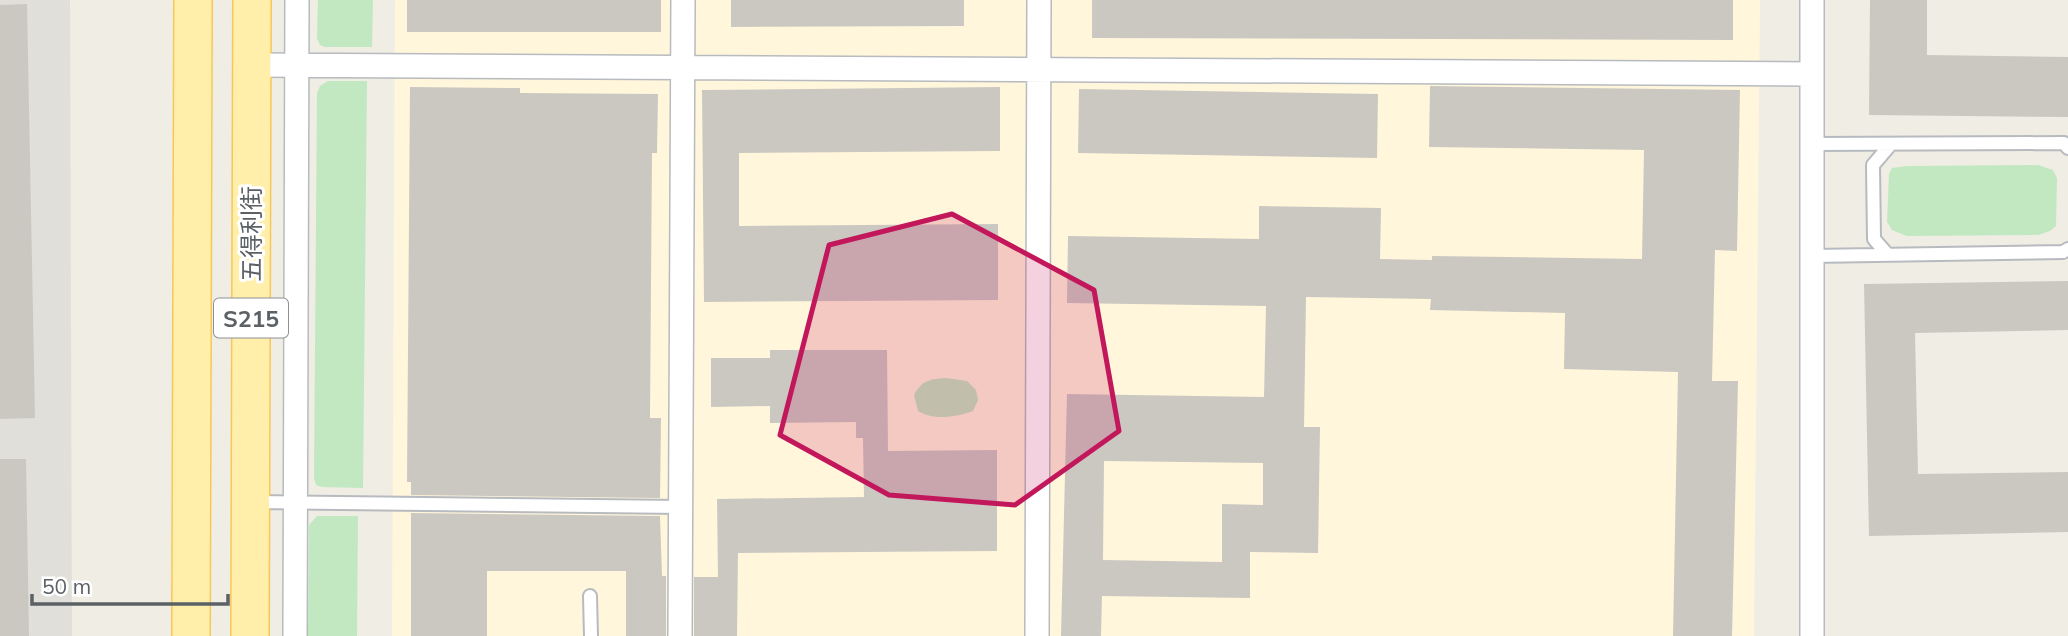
<svg xmlns="http://www.w3.org/2000/svg" width="2068" height="636" font-family="Mulish,'Noto Sans SC',sans-serif">
<rect width="100%" height="100%" fill="#f0ede5"/>
<path fill="#fff6db" d="M 395,0 L 1760,0 L 1754,636 L 392,636 Z"/>
<path fill="#e0dfd9" d="M 0,0 L 70,0 L 72,636 L 0,636 Z"/>
<path fill="#c1e8c0" d="M 318,0 L 373,0 L 372,47 L 325,47 L 320,45 L 317,38 Z
M 328,81 L 367,81 L 363,488 L 322,487 L 316,485 L 314,478 L 317,93 L 320,86 Z
M 2038,165 L 2053,170 L 2057,178 L 2056,226 L 2050,231 L 2038,235 L 1907,236 L 1892,230 L 1887,222 L 1889,174 L 1892,168 L 1907,166 Z
M 946,378 L 967,381 L 976,390 L 978,400 L 973,411 C 956,417 935,421 918,411 L 914,395 C 922,380 931,379 946,378 Z
M 317,516 L 358,516 L 357,636 L 308,636 L 309,525 Z"/>
<path fill="#cbc8c2" fill-rule="evenodd" d="M 407,0 L 661,0 L 661,32 L 407,32 Z
M 731,0 L 964,0 L 964,26 L 731,27 Z
M 1092,0 L 1733,0 L 1733,40 L 1092,38 Z
M 1870,0 L 1927,0 L 1927,55 L 2068,57 L 2068,117 L 1869,115 Z
M 27,4 L 35,418 L 0,419 L 0,5 Z
M 1430,86 L 1740,90 L 1737,251 L 1715,250 L 1712,381 L 1738,381 L 1732,636 L 1673,636 L 1678,372 L 1564,369 L 1565,313 L 1430,310 L 1431,299 L 1306,297 L 1304,427 L 1320,427 L 1318,553 L 1250,552 L 1250,598 L 1102,596 L 1101,636 L 1061,636 L 1067,394 L 1264,397 L 1266,306 L 1067,303 L 1068,236 L 1259,239 L 1259,206 L 1381,208 L 1380,259 L 1432,260 L 1432,256 L 1642,259 L 1644,150 L 1429,147 ZM 1104,461 L 1263,463 L 1263,505 L 1222,504 L 1222,562 L 1103,560 Z
M 410,87 L 520,88 L 520,93 L 658,94 L 657,153 L 652,153 L 650,418 L 661,418 L 660,498 L 411,495 L 411,482 L 407,482 Z
M 1000,87 L 1000,151 L 739,153 L 739,226 L 998,224 L 998,300 L 704,302 L 702,90 Z
M 1079,89 L 1378,94 L 1377,158 L 1078,153 Z
M 2068,281 L 2068,330 L 1915,333 L 1918,474 L 2068,472 L 2068,532 L 1869,536 L 1864,284 Z
M 770,350 L 887,350 L 888,451 L 997,450 L 997,551 L 738,553 L 737,636 L 694,636 L 694,577 L 718,577 L 717,499 L 864,497 L 863,438 L 856,438 L 856,422 L 770,423 L 770,406 L 711,407 L 711,358 L 770,358 Z
M 0,459 L 26,459 L 29,636 L 0,636 Z
M 411,513 L 660,516 L 662,576 L 666,576 L 666,636 L 626,636 L 626,571 L 487,571 L 487,636 L 411,636 Z"/>
<g fill="none" stroke-linecap="round" stroke-linejoin="round">
<g stroke="#b7bbbf" stroke-width="16">
<path id="service" d="M 1812,144 L 2064,143 L 2068,148
M 1888,255 L 1874,239 L 1873,165 L 1891,144
M 1812,256 L 2063,252 L 2068,249
M 254,502 L 681,507
M 590,596 L 591,636"/>
</g>
<g stroke="#b7bbbf" stroke-width="26">
<path id="minor" d="M 1812,0 L 1812,636
M 252,65 L 1812,74
M 295,636 L 297,0
M 680,636 L 683,0
M 1037,636 L 1039,0"/>
</g>
<g stroke="#f9c755" stroke-width="40">
<path id="primary" d="M 191,636 L 193,0
M 250,636 L 252,0"/>
</g>
<use href="#service" stroke="#fff" stroke-width="12"/>
<use href="#minor" stroke="#fff" stroke-width="23"/>
<use href="#primary" stroke="#ffefab" stroke-width="37"/>
</g>
<path fill="#c2185b" fill-opacity="0.2" stroke="#c2185b" stroke-width="5" stroke-linejoin="round" d="M 952,214 L 1094,290 L 1119,431 L 1015,505 L 889,495 L 780,435 L 829,245 Z"/>
<g text-anchor="middle" dominant-baseline="central" stroke-width="6" stroke-linejoin="round" paint-order="stroke">
<rect fill="#fff" stroke="#8d9094" stroke-width="2" x="214" y="298.5" width="74" height="39" rx="5"/>
<g font-size="23" font-weight="bold" fill="#5c6166">
<text x="251" y="318">S215</text>
</g>
<g font-size="24" fill="#5c6166" stroke="#fff">
<text transform="translate(251 234) rotate(-90)">五得利街</text>
</g>
</g>
<path d="M32 594v10h196v-10" fill="none" stroke="#5c6166" stroke-width="3.5"/>
<text x="42" y="594" font-size="21" fill="#5c6166" stroke="#ffffff" stroke-width="5" paint-order="stroke">50 m</text>
</svg>
